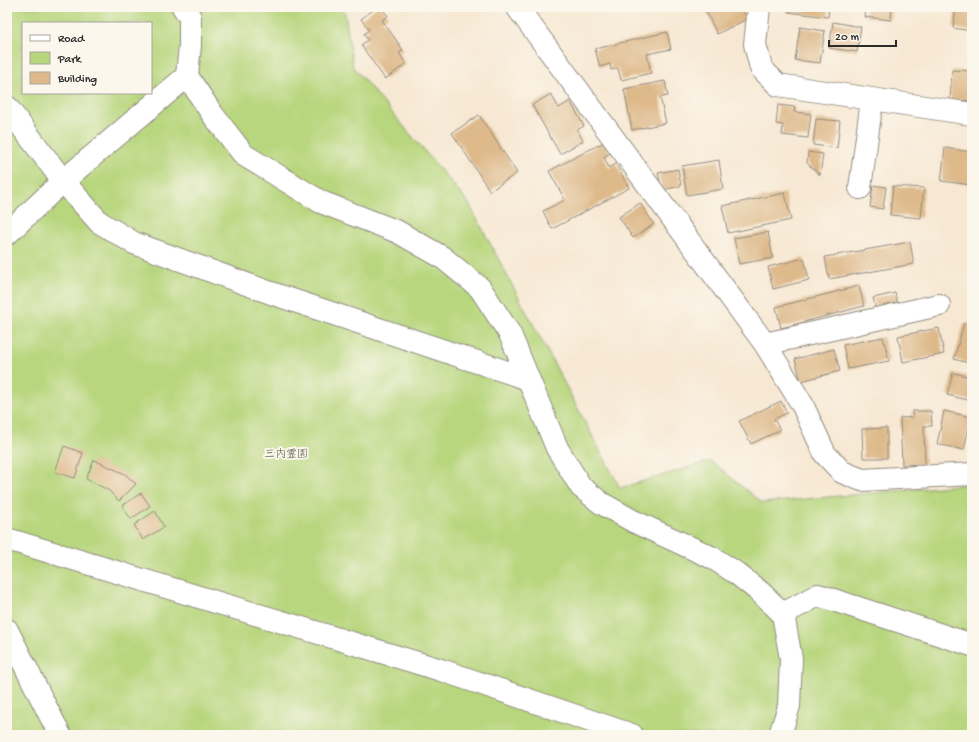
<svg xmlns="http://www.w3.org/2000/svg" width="979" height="742" font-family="'Gochi Hand','Klee One',sans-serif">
<rect width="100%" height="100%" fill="#fbf7ec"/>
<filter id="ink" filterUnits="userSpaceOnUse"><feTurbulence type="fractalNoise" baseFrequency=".025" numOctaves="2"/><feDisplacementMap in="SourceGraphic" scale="8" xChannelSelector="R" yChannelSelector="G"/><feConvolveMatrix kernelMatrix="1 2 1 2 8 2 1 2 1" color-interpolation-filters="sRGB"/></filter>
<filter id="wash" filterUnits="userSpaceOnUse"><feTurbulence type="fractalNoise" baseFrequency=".012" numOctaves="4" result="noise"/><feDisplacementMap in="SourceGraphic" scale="16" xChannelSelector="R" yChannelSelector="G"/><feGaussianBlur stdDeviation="0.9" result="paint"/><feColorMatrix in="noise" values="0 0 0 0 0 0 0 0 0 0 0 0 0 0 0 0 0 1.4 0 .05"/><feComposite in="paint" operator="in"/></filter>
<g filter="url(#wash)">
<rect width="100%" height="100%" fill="#f7e8d3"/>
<path fill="#b7d67d" stroke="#718054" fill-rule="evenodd" d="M 7,7 L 344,7 L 353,67 L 468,202 L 620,488 L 711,461 L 762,503 L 972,484 L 972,735 L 7,735 ZM 23,23 L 151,23 L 151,93 L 23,93 Z"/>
<g id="blocks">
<path fill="#deba8b" d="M 377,7 L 381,7 L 388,16 L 382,20 L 403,50 L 399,53 L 406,64 L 385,79 L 361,45 L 368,40 L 364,34 L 369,30 L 361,19 Z
M 715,7 L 741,7 L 747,19 L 717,34 L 706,11 Z
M 788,7 L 829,7 L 828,17 L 788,12 Z
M 866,7 L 892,7 L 891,20 L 865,17 Z
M 956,7 L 972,7 L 972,31 L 953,28 Z
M 833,22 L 861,27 L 857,52 L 829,48 Z
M 800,27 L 825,31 L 820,63 L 795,60 Z
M 667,32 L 671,49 L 647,54 L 651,73 L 621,80 L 618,68 L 611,70 L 610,64 L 600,67 L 595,49 Z
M 952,70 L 972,71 L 972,101 L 950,100 Z
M 665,81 L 668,96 L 660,97 L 666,123 L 632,130 L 624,89 Z
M 551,94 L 559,108 L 570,101 L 584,126 L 577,130 L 583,141 L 560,154 L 532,105 Z
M 778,105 L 795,107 L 794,112 L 811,114 L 808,138 L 782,135 L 783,125 L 776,124 Z
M 479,115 L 517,173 L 490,191 L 452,133 Z
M 816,119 L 840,121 L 837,148 L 813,145 Z
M 604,142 L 610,153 L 604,157 L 609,168 L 616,164 L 629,188 L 552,229 L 543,211 L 565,200 L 549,171 Z
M 945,148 L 972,152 L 972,185 L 941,181 Z
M 808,152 L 823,154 L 820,175 L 807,163 Z
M 719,160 L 723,189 L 687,195 L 682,166 Z
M 678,169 L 681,186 L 662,190 L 658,173 Z
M 873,185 L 886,187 L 883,209 L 870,207 Z
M 893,186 L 924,188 L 921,218 L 890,215 Z
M 785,193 L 791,220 L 728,233 L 722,206 Z
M 640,203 L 654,224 L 633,238 L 619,217 Z
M 768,232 L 773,258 L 739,264 L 734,238 Z
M 910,242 L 914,264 L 829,279 L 825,257 Z
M 804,258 L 809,280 L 773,289 L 768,267 Z
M 859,286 L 864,306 L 781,328 L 776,307 Z
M 895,293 L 898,306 L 876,310 L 873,298 Z
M 964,323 L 972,326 L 972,364 L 954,359 Z
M 939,328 L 944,354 L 903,362 L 898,336 Z
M 883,337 L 889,361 L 848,369 L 843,345 Z
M 834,349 L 840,371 L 801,381 L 795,359 Z
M 953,373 L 972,377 L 972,401 L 947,395 Z
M 781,401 L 787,413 L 774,419 L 780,430 L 751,444 L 739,421 Z
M 912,411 L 931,411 L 932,426 L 924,426 L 925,464 L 902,465 L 900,418 L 913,417 Z
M 944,411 L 971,417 L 964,450 L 937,444 Z
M 887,428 L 887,458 L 863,458 L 862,429 Z
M 64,446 L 83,453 L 75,478 L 55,472 Z
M 94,460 L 125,474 L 136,484 L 119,501 L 108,490 L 86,479 Z
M 141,493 L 150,506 L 131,519 L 122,506 Z
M 155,511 L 164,527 L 143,540 L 134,525 Z"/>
</g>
</g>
<g filter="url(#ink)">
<use href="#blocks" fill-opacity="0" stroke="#918a7f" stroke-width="1"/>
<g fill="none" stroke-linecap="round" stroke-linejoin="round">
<g stroke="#918a7f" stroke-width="24">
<path id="minor" d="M 183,7 L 190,17 L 190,45 L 187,76 L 213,115 L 244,155 L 321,202 L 398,232 L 442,257 L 480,288 L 510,334 L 557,448 L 581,487 L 601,503 L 633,521 L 713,558 L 736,573 L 760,592 L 783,614 L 791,659 L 789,706 L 780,735
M 517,7 L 765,344 L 802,404 L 825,454 L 842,472 L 862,480 L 972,474
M 759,7 L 755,44 L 761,68 L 778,85 L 972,114
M 7,107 L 63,181 L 99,222 L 134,243 L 271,293 L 528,379
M 860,188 L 872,100
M 7,234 L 63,181 L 187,76
M 765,344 L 939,305
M 7,539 L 441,670 L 632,735
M 783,614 L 818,595 L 972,645
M 7,630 L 60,735"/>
</g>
<use href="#minor" stroke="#fff" stroke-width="22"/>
</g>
</g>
<g text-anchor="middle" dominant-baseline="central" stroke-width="4" stroke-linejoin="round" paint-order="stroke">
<g font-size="11" fill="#4e5640" stroke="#fbf7ec">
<text x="286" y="455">三内霊園</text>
</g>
</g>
<rect width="979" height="742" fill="none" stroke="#fbf7ec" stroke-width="24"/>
<rect x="22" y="22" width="130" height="72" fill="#fbf7ec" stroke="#a8a59f"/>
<rect x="30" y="35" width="20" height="6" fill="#ffffff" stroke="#a8a59f"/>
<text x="58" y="42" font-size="12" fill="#2b2b2b">Road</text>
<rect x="30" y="52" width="20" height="12" fill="#b7d67d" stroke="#a8a59f"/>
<text x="58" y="62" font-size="12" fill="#2b2b2b">Park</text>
<rect x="30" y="72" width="20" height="12" fill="#deba8b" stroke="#a8a59f"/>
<text x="58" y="82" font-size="12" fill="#2b2b2b">Building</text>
<path d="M829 40v6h67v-6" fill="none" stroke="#2b2b2b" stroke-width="2"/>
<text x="835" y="40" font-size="12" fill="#2b2b2b" stroke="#fbf7ec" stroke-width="3" paint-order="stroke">20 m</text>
</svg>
